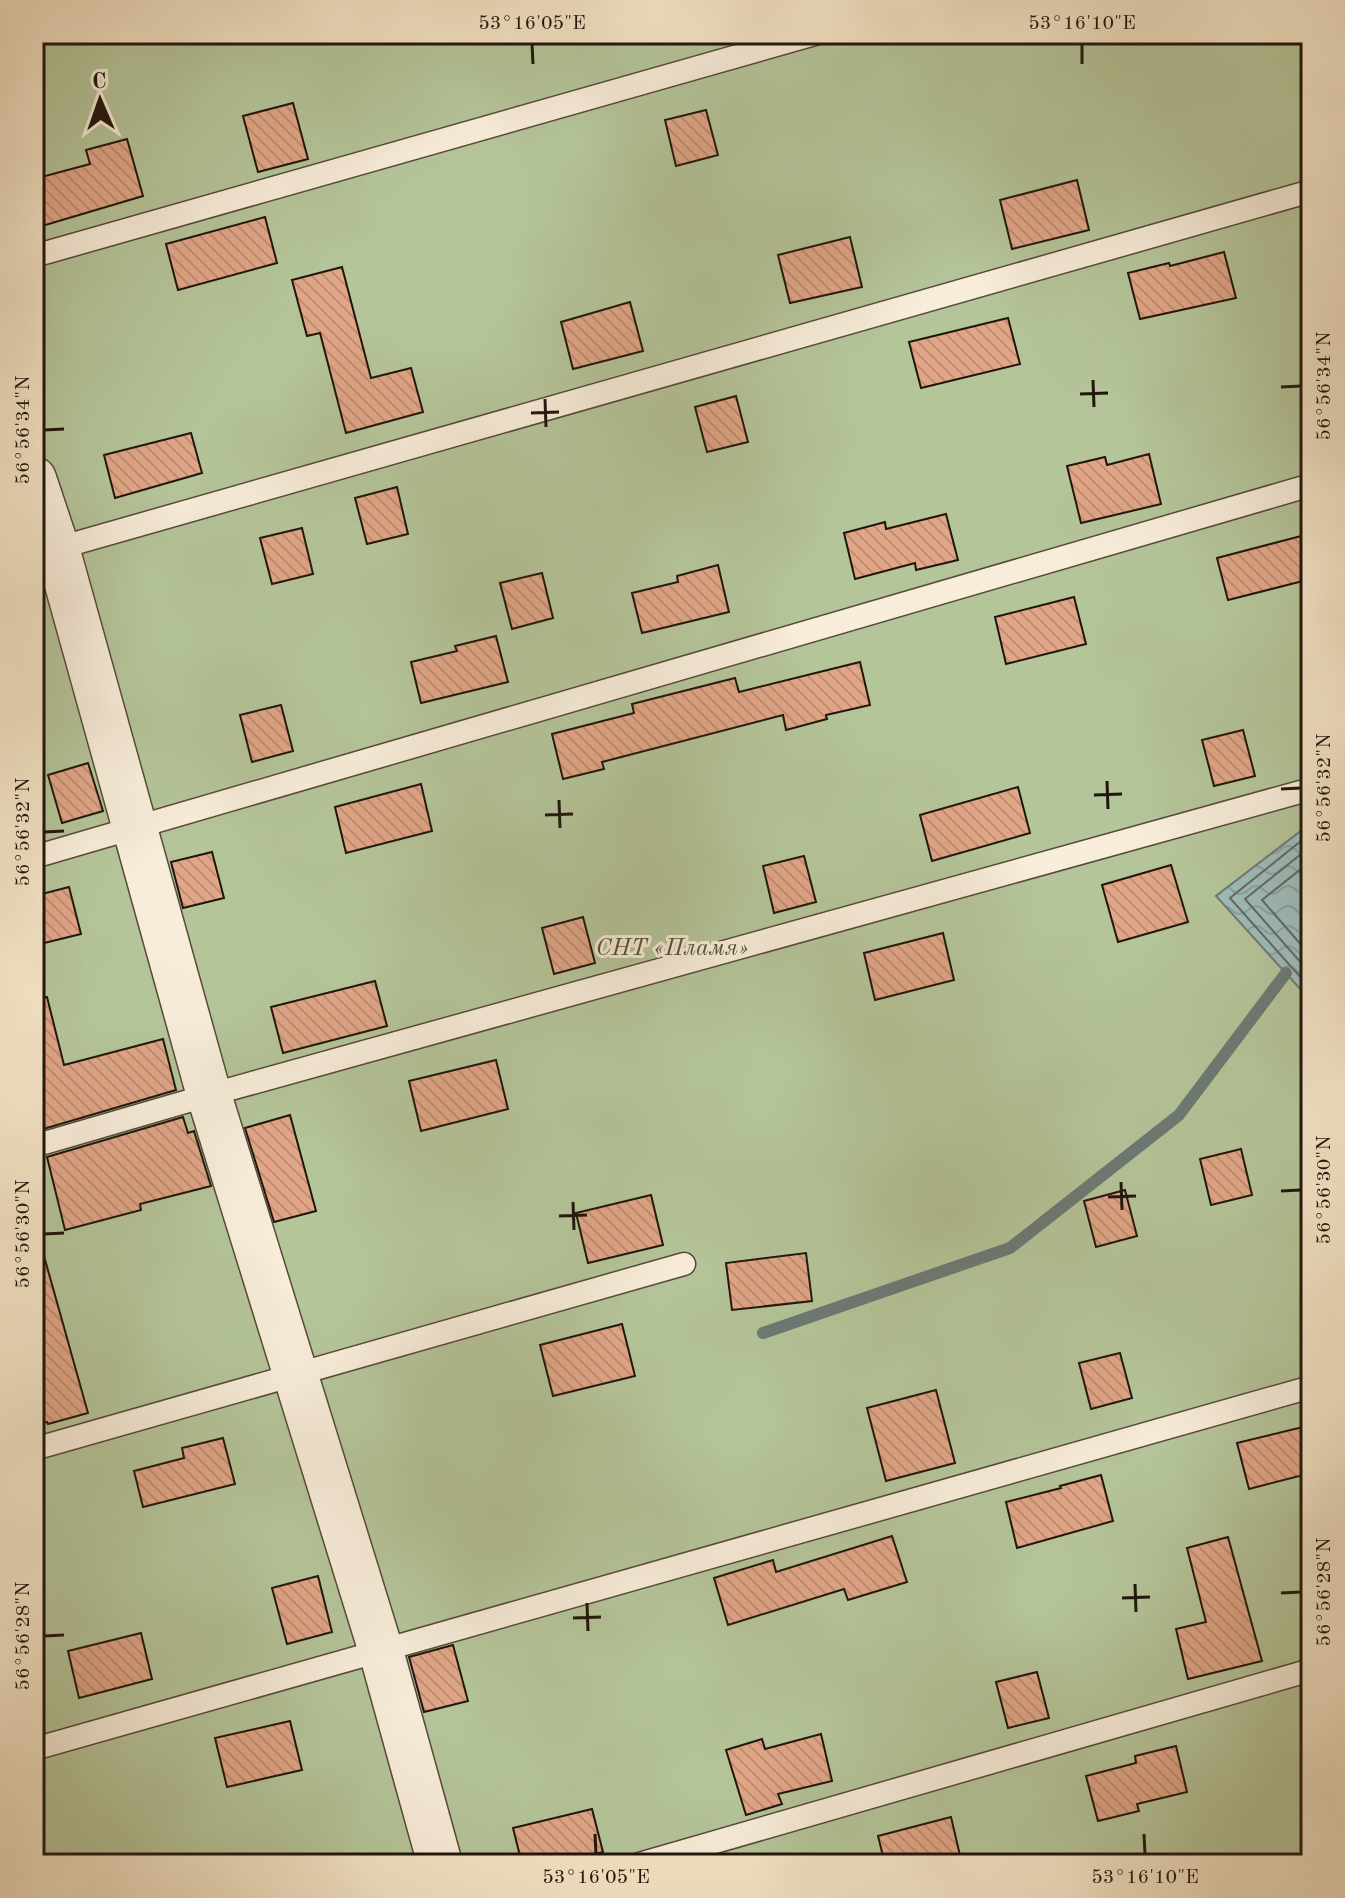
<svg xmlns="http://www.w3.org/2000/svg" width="1345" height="1898" font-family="'Old Standard TT',serif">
<defs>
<pattern id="water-waves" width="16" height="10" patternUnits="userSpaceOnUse" patternTransform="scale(2)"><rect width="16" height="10" fill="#9ebdbc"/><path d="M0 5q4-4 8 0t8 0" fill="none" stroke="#88a2a0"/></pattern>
<pattern id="building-back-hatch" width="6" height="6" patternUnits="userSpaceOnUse" patternTransform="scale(2)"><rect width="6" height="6" fill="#e0a687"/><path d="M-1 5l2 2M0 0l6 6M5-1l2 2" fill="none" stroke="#c08e73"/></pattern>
</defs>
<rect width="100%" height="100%" fill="#f4e4c6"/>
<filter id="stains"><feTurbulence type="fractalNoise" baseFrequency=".0025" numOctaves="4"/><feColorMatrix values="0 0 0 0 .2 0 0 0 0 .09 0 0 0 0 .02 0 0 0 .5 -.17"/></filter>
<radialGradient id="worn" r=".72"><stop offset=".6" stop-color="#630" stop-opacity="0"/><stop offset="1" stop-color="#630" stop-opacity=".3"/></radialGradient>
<path fill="#b5c59a" stroke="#6a6d54" stroke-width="2" d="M 34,34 L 1311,34 L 1311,1864 L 34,1864 Z"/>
<path fill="url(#water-waves)" stroke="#6c7a76" stroke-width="2" d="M 1311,823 L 1311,1001 L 1216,896 Z"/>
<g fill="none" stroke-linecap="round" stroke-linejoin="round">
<path stroke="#5f6964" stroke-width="2" d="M 1311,833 L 1230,898 L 1311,989
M 1311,846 L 1245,899 L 1311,974
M 1311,861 L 1262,900 L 1311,956"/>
<path stroke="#6c7a76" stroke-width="12" d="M 763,1333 L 1010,1248 L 1179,1115 L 1286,973"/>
</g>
<path fill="url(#building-back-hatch)" stroke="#20150d" stroke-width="2" d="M 293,103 L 308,159 L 258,172 L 243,116 Z
M 706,110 L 718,155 L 676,166 L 665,120 Z
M 127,139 L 143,196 L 42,226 L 34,195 L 34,179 L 90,164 L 86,150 Z
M 1077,180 L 1089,230 L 1012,249 L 1000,200 Z
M 265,217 L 277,263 L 178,290 L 166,244 Z
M 850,237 L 862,287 L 790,303 L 778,255 Z
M 1224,252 L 1236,298 L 1140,319 L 1128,273 L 1169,263 L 1170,266 Z
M 342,267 L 371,378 L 411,368 L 423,412 L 346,433 L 320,333 L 307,336 L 292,280 Z
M 630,302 L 643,351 L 573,369 L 561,322 Z
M 1008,318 L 1020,364 L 921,388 L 909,342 Z
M 736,396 L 748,442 L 707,452 L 695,407 Z
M 191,433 L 202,473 L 115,498 L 104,455 Z
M 1149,454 L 1161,504 L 1081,523 L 1067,466 L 1105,457 L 1107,465 Z
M 397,487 L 408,534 L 367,544 L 355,498 Z
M 946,514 L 958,560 L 916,570 L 915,563 L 855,579 L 844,533 L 885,522 L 886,529 Z
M 302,528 L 313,574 L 272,584 L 260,538 Z
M 1305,535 L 1311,559 L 1311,579 L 1228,600 L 1217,558 Z
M 718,565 L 729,612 L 642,633 L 632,593 L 678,582 L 677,576 Z
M 542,573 L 553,618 L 512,629 L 500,583 Z
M 1074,597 L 1086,644 L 1006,664 L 995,617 Z
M 496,636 L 508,682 L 421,703 L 411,662 L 457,651 L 455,646 Z
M 860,662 L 870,705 L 826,715 L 827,719 L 786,730 L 783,715 L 602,762 L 604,769 L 563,779 L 552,734 L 634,713 L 632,704 L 735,678 L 739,692 Z
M 281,705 L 293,751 L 252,762 L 240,715 Z
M 1243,730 L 1255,776 L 1214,786 L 1202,740 Z
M 88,763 L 103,811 L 62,823 L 48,775 Z
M 421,784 L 432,831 L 346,853 L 335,807 Z
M 1018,787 L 1030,833 L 932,861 L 920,815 Z
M 212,852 L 224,898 L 183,908 L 171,862 Z
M 804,856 L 816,902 L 774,913 L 763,866 Z
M 1171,865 L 1188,922 L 1118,942 L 1102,885 Z
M 69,887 L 81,934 L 40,944 L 34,922 L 34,896 Z
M 583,917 L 595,963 L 554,974 L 542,928 Z
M 943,933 L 954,980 L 875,1000 L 864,953 Z
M 375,981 L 387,1026 L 283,1053 L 271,1007 Z
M 47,997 L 64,1065 L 163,1039 L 176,1090 L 40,1130 L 34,1104 L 34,998 Z
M 496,1060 L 508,1109 L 421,1131 L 409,1081 Z
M 290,1115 L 316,1211 L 274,1222 L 245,1128 Z
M 183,1117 L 188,1133 L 194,1131 L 211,1186 L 140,1204 L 141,1210 L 65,1230 L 47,1157 Z
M 1241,1149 L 1252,1195 L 1211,1205 L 1200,1159 Z
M 1125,1190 L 1137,1236 L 1096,1247 L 1084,1201 Z
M 651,1195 L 663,1245 L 588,1263 L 576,1213 Z
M 806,1253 L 812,1301 L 732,1310 L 726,1263 Z
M 44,1256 L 88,1413 L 48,1424 L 47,1422 L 34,1425 L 34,1257 Z
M 622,1324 L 635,1376 L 553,1396 L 540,1345 Z
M 1120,1353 L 1132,1398 L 1091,1409 L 1079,1363 Z
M 936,1390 L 955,1463 L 886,1481 L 867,1408 Z
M 1311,1425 L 1311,1473 L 1249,1489 L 1237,1443 Z
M 223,1438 L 235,1484 L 143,1507 L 134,1471 L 184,1458 L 182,1448 Z
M 1101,1475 L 1113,1521 L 1017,1548 L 1006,1502 L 1061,1488 L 1060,1486 Z
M 892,1536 L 907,1582 L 848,1600 L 844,1589 L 728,1625 L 714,1578 L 773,1560 L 776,1572 Z
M 1228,1537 L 1262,1661 L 1188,1679 L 1176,1629 L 1206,1622 L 1187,1548 Z
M 318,1576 L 332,1632 L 287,1644 L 272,1588 Z
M 141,1633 L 152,1679 L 79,1698 L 68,1651 Z
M 453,1645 L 468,1701 L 424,1712 L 409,1657 Z
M 1037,1672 L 1049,1718 L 1008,1728 L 996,1682 Z
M 290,1721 L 302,1770 L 227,1787 L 215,1738 Z
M 821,1734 L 832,1781 L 778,1794 L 782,1804 L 746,1815 L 726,1750 L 762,1739 L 765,1749 Z
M 1176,1746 L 1187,1792 L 1137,1804 L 1139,1811 L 1098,1821 L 1086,1776 L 1136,1763 L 1135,1756 Z
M 592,1809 L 603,1852 L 554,1864 L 522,1864 L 513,1828 Z
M 951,1817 L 962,1864 L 885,1864 L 878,1836 Z"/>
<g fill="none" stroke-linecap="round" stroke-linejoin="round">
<g stroke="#55493b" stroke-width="25">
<path id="service" d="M 34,256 L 815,34
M 34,555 L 1311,191
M 34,857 L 1311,485
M 34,1146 L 209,1095 L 1311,789
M 34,1449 L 684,1264
M 34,1749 L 1311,1387
M 639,1864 L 1311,1670"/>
</g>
<g stroke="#55493b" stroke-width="47">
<path id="minor" d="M 34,479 L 57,548 L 209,1095 L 381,1651 L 440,1864"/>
</g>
<use href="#service" stroke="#f8edda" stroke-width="22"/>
<use href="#minor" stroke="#f8edda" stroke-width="44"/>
</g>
<path fill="none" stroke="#20150d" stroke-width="3" d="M 532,44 L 533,64M 1082,44 L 1082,64M 1093,380 L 1094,407M 1281,387 L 1301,386M 1080,394 L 1108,393M 545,399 L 546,427M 531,413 L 559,412M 44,430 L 64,429M 1107,781 L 1108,809M 1281,789 L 1301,788M 1094,795 L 1122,794M 559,800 L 560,828M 545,815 L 573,814M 44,832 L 64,831M 1121,1182 L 1122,1210M 1281,1191 L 1301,1190M 1108,1197 L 1136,1196M 573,1202 L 574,1230M 559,1216 L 587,1215M 44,1234 L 64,1233M 1135,1584 L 1136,1612M 1281,1593 L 1301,1592M 1122,1598 L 1150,1597M 587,1603 L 588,1631M 573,1618 L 601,1617M 44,1636 L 64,1635M 595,1834 L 596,1854M 1144,1834 L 1145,1854"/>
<g text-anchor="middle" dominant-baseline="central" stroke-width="6" stroke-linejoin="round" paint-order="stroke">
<g font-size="24" font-style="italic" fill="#54533e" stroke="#f8edda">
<text x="672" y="949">СНТ «Пламя»</text>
</g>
</g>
<rect width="1345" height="1898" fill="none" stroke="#f4e4c6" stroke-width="88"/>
<g transform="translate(100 100) rotate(358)" stroke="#f8edda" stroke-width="6" paint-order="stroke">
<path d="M0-6L14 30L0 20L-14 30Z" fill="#20150d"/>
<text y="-12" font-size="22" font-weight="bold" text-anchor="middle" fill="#20150d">С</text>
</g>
<rect x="44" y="44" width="1257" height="1810" fill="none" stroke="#20150d" stroke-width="3"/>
<g font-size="20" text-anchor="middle" fill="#20150d">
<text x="532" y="29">53°16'05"E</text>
<text x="1082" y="29">53°16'10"E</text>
<text transform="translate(1323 386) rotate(-90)" y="7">56°56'34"N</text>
<text transform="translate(22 430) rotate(-90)" y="7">56°56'34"N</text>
<text transform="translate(1323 788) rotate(-90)" y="7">56°56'32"N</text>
<text transform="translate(22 832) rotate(-90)" y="7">56°56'32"N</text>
<text transform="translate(1323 1190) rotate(-90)" y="7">56°56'30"N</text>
<text transform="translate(22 1234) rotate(-90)" y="7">56°56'30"N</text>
<text transform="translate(1323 1592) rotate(-90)" y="7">56°56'28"N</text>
<text transform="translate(22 1636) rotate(-90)" y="7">56°56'28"N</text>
<text x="596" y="1883">53°16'05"E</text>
<text x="1145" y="1883">53°16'10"E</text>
</g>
<rect width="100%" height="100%" filter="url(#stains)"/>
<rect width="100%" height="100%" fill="url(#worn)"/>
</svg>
